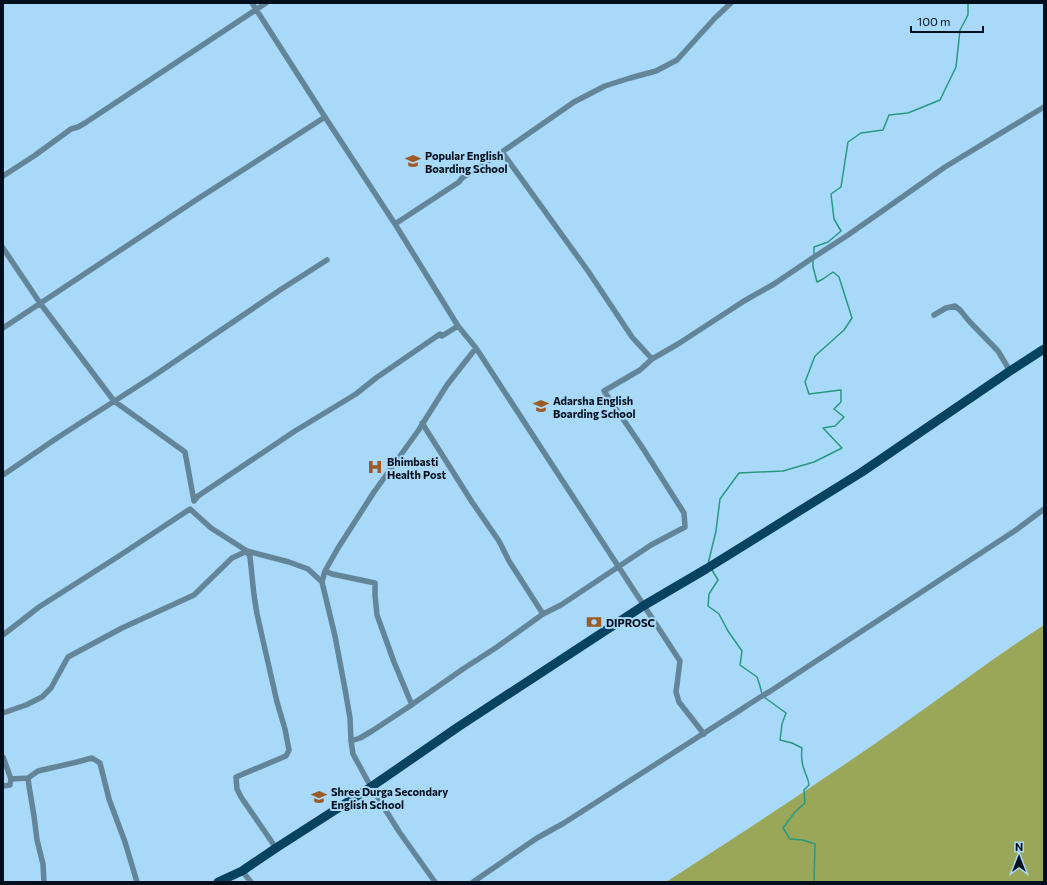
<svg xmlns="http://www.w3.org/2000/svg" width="1047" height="885" font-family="Commissioner,sans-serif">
<rect width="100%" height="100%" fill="#a9d9f8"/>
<path fill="#9ba758" d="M 1044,625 L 1044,882 L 666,882 C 746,830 825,779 903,724 C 950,691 996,656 1044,625 Z"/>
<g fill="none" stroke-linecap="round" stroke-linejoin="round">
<path stroke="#279882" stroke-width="1.5" d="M 814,255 L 814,247 L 828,242 L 841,231 L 834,219 L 831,194 L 841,187 L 848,142 L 861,133 L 883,130 L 889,115 L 908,113 L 940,100 L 956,67 L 960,30 L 968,15 L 968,3
M 708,564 L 716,531 L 720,499 L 739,473 L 783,471 L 814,462 L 842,448 L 823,428 L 835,426 L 844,417 L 834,409 L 841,402 L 841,390 L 809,394 L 805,382 L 815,356 L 844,330 L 852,318 L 839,277 L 833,272 L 823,279 L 817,282 L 813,267 L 813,260
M 712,570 L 718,580 L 709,594 L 708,606 L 719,614 L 728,631 L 742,651 L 740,665 L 757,677 L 760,686 L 762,694
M 764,697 L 786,713 L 782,724 L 780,740 L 792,743 L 802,748 C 801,756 802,765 805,772 C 807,778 808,778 809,785 L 804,790 L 805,803 L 795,812 L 783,828 L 790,839 L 803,840 L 815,844 L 814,882"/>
<path stroke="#63859a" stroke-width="5.5" d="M 252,3 L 325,117 L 395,224 L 458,326 L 476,348 L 680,661 L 676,692 L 679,702 L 704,734
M 3,176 L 34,156 L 71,129 L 78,127 L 85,123 L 266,3
M 395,224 L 459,182 L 462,178 L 502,152 L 574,102 L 605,86 L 630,78 L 656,71 L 677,60 L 715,18 L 731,3
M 3,248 L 40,303 L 114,401 L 185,452 L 194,501 L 198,496 L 295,431 L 356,394 L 376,378 L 440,334 L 442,336 L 458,326
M 934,315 L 946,308 L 955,306 L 960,310 L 969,321 L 998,351 L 1010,371
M 3,328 L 196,200 L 325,117
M 652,359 L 678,344 L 744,301 L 774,284 L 814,257 L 848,235 L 945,167 L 1044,107
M 422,423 L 472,502 L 499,541 L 509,561 L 543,614
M 3,475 L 57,438 L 152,377 L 280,290 L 327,260
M 325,571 L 332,574 L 375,583 L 375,595 L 377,615 L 394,662 L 412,705
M 3,635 L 39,607 L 119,556 L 190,509 L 211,528 L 247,551 L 289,562 L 308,569 L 322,582
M 3,713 L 26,705 L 42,697 L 51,688 L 68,657 L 122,628 L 194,595 L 232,558 L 247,551 L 250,557 L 254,595 L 257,614 L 277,702 L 285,729 L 289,750 L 286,756 L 236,777 L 237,789 L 241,797 L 276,848
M 351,741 L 360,738 L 372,731 L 407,708 L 463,669 L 497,647 L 543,614 L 561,605 L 651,545 L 685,527 L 684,513 L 642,447 L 604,391 L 640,370 L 652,359 L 632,337 L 588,271 L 502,152
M 3,757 L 11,779 L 10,785 L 3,786
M 28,778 L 29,786 L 34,816 L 37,840 L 43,864 L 44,882
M 11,779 L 28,778 L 38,771 L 77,762 L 92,758 L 100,763 L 109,799 L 125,842 L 137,882
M 242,871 L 251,882
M 435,882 L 400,833 L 371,787 L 353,754 L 351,741 L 350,718 L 345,689 L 335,636 L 322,582 L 325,571 L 338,548 L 374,492 L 418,431 L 447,385 L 476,348
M 473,882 L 537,838 L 564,823 L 723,721 C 738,712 753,701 769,692 L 1016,530 L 1044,509"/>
<path stroke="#074360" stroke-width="9" d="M 218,882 L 242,871 L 276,848 L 371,787 L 458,727 L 643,606 L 706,569 L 862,472 L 1010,371 L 1044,349"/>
</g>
<defs>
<g id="school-bare" transform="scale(1.2)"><path d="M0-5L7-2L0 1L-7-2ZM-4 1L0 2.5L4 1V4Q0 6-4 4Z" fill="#9c5b26" stroke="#a9d9f8" stroke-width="2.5" paint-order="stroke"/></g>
<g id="hospital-bare" transform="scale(1.2)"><path d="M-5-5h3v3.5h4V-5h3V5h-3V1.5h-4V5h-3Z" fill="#9c5b26" stroke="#a9d9f8" stroke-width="2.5" paint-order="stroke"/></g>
<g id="bank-bare" transform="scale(1.2)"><path d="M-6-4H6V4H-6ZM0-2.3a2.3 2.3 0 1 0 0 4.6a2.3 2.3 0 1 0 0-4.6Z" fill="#9c5b26" stroke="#a9d9f8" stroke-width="2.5" paint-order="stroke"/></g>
</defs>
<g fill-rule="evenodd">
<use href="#school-bare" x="413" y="161"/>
<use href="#school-bare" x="541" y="406"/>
<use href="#hospital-bare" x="375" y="467"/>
<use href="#bank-bare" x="594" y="622"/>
<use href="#school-bare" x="319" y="797"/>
</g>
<g text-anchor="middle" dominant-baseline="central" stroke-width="4" stroke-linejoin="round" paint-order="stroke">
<g font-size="11" font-weight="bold" fill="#000f1d" stroke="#a9d9f8" text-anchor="start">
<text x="425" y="155">Popular English<tspan x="425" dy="13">Boarding School</tspan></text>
<text x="553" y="400">Adarsha English<tspan x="553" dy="13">Boarding School</tspan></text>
<text x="387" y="461">Bhimbasti<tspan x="387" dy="13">Health Post</tspan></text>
<text x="606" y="622">DIPROSC</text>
<text x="331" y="791">Shree Durga Secondary<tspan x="331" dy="13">English School</tspan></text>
</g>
</g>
<rect width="1047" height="885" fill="none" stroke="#000f1d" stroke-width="8"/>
<g transform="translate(1019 857)" stroke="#a9d9f8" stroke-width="3" paint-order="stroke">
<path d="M0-3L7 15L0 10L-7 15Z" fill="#000f1d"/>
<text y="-6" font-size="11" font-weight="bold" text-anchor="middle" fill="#000f1d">N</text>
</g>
<path d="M911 26v6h72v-6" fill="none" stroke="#000f1d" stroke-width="2"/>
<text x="917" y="26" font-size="12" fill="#000f1d" stroke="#a9d9f8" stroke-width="3" paint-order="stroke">100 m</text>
</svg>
